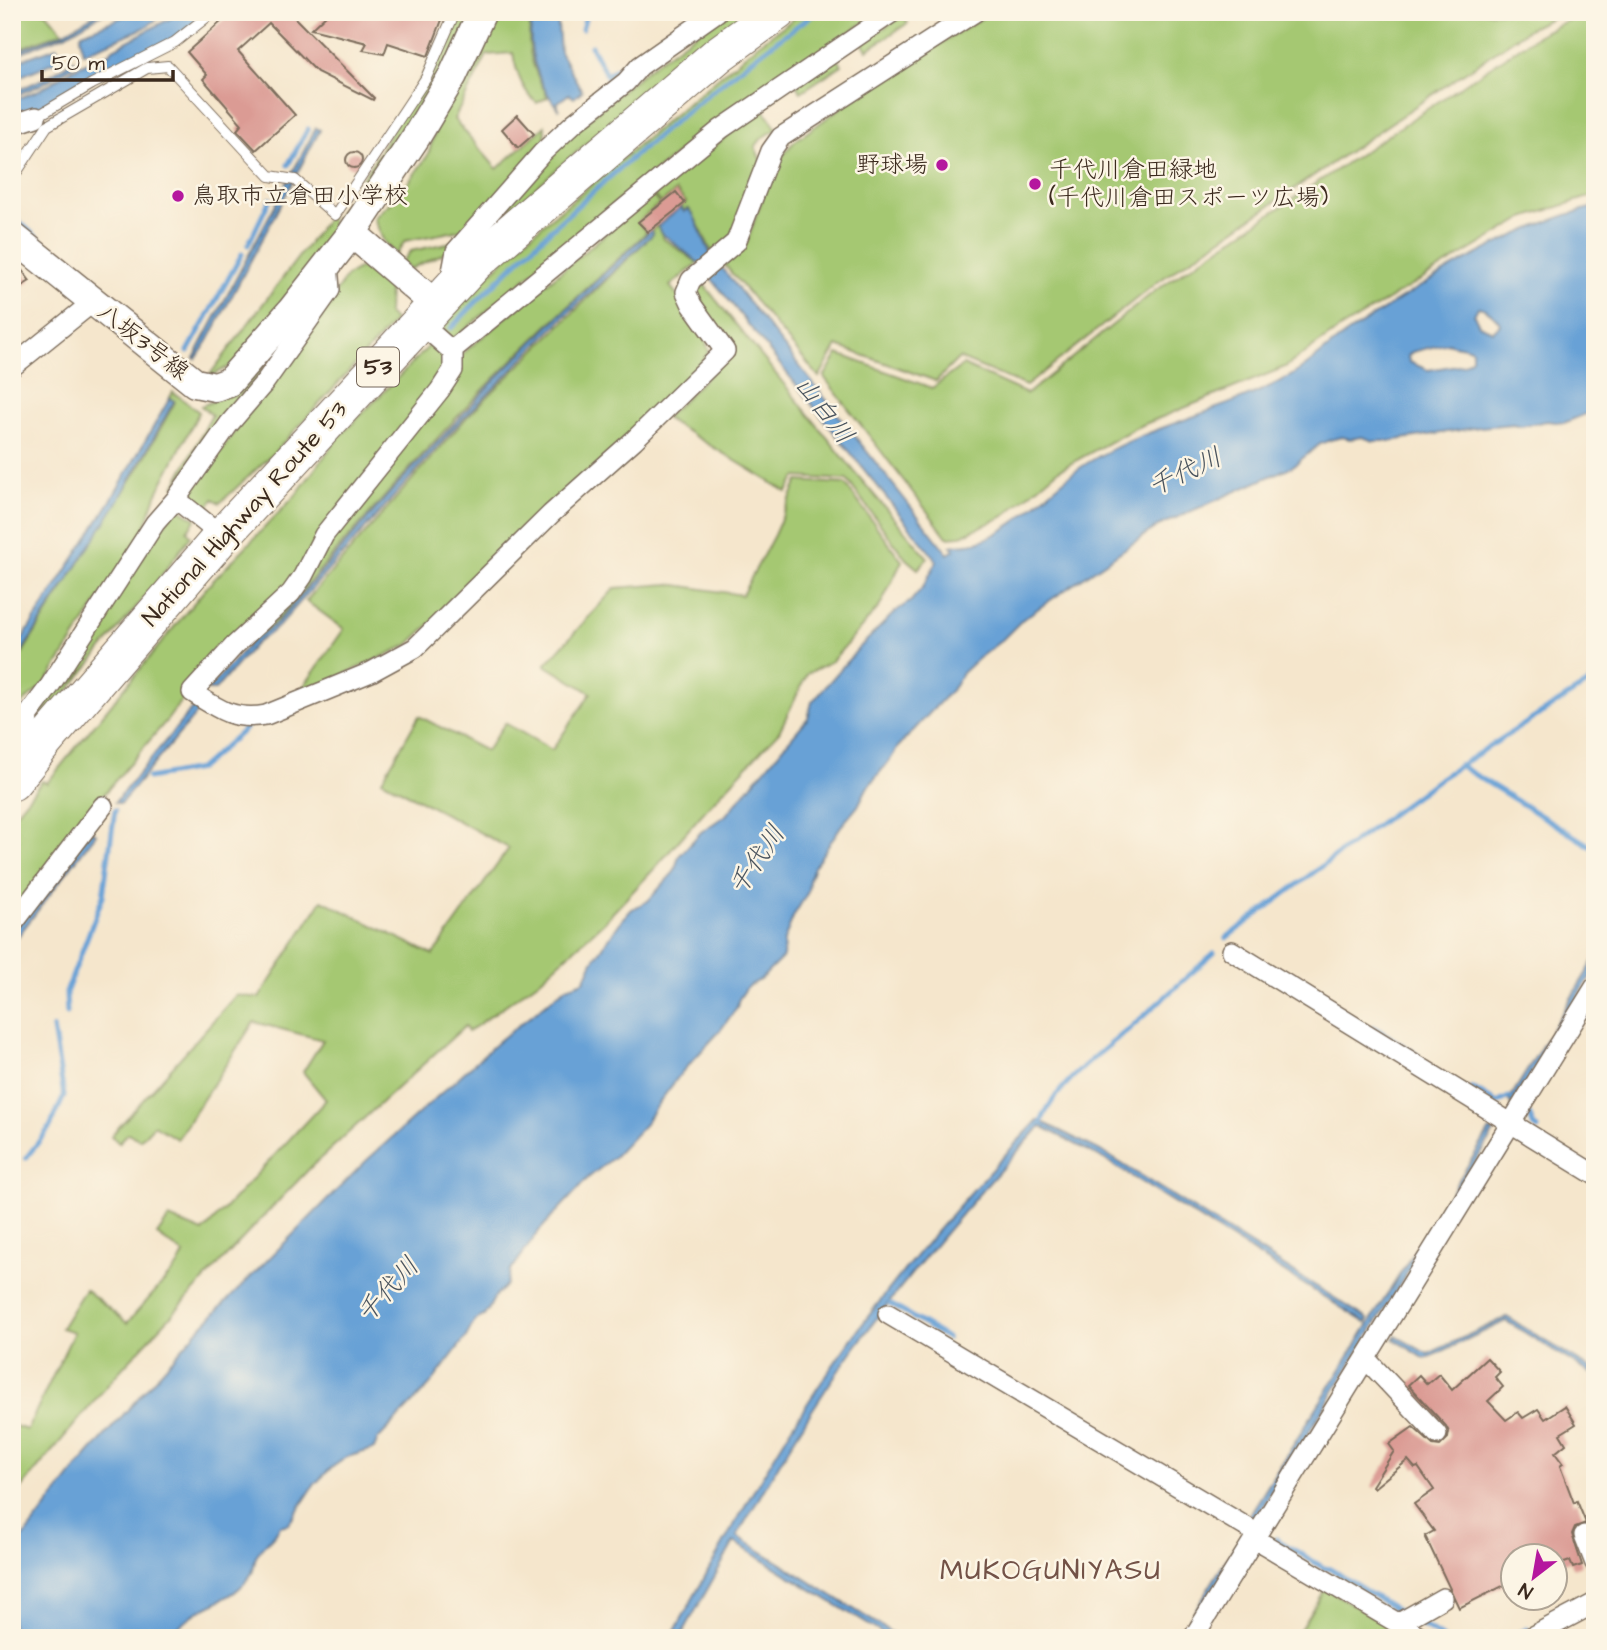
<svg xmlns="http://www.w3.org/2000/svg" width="1607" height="1650" font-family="'Architects Daughter','Klee One',sans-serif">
<rect width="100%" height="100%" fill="#fcf5e5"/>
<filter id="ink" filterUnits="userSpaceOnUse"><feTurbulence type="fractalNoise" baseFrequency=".0143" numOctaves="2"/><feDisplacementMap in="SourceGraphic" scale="14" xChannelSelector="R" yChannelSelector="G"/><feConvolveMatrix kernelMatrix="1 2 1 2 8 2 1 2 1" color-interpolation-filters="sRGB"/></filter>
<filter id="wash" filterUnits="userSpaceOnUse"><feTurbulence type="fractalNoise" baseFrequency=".00686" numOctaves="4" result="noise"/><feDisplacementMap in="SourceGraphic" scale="28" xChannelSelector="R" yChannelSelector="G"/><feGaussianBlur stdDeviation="1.57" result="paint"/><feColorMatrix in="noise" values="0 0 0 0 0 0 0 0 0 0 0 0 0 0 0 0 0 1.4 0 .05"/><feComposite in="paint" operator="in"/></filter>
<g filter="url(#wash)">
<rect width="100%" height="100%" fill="#f5e6cc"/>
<path fill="#a5c872" stroke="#707948" stroke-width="2" d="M 12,12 L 46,12 L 63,32 L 12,51 Z
M 458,12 L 473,12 L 447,65 L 339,239 L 336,218 L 379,153 Z
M 492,12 L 531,12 C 526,49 530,64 548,97 L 537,103 C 522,91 516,72 513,53 L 487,55 L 454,119 L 497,169 L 545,126 L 545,140 L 471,228 L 405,241 L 396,255 L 383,240 L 374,218 L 403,190 L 428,155 L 440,115 Z
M 725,12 L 756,12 L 659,83 L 559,167 L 460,256 L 550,151 L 650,67 Z
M 803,12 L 880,12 L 726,115 L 622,197 L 455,338 L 450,339 L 441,325 L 451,310 L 525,240 L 757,45 Z
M 992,12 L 1564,12 L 1530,28 L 1156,283 L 1026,386 L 959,358 L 936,381 L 837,346 L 819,377 L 723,263 L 742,250 L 747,243 C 758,211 771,164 795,141 L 867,89 Z
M 1584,12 L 1595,12 L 1595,195 L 1524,218 L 1341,328 L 1285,367 L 1135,428 L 1057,471 L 1003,517 L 960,536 L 947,537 L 824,377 L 838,354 L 932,388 L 963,365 L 1027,394 L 1156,290 L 1538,35 Z
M 903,16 L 908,23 L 867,50 L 862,42 Z
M 837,58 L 842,65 L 801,92 L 796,85 Z
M 763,108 L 777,129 L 762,138 L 755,147 L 762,163 L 731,238 L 712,252 L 693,214 L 688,208 L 684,211 L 681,207 L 686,202 L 676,191 L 661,203 L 653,194 Z
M 652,195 L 659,204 L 638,222 L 647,232 C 574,300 501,368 434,442 C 380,501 327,561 275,622 L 247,643 L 323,550 L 461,355 Z
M 330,215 L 335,244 L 235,364 L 208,377 Z
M 657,226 L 664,239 L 698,263 L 670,286 L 701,325 L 709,352 L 689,379 L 408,645 L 297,696 L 344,629 L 306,601 L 467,417 L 653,234 L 652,230 Z
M 457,241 L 453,249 L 410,269 L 401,262 L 411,251 Z
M 360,268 L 369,271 L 389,288 L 388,314 L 395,321 L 277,450 L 220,503 L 214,499 L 203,513 L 184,502 L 347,276 Z
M 700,280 L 859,477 L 928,558 L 918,569 L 906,559 L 847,480 L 796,477 L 787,492 L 665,418 L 732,352 L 699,305 L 695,291 Z
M 321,294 L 174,487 L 212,415 L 201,406 L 228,395 Z
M 433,342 L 450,360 L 304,569 L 203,671 L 168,719 L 103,795 L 12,917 L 12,817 L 42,781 L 47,783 L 206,588 L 295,496 L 338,438 Z
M 173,392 L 199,412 L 156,495 L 145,528 L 45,684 L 13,711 L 12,715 L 12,670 L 141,464 L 175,402 L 170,397 Z
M 798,481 L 845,484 L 902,561 L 880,606 L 832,661 L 807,674 L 779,732 L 709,806 L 655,868 L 602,924 L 539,981 L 468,1032 L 465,1026 L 312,1166 L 260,1220 L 117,1374 L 12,1499 L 12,1425 L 27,1430 L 74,1332 L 61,1328 L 85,1289 L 127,1323 L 178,1266 L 184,1254 L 157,1235 L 169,1218 L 203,1232 L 326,1100 L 303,1072 L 323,1040 L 254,1022 L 177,1139 L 154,1125 L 140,1140 L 128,1133 L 119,1143 L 111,1136 L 236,995 L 259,998 L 322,900 L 433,955 L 509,848 L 382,780 L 419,716 L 486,751 L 505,723 L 552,750 L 591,693 L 545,665 L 615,588 L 669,584 L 742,595 L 774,535 Z
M 176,507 L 196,519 L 187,531 L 191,536 L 151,589 L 42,723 L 35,717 Z
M 1325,1588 L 1408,1638 L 1295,1638 Z"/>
<path fill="#67a1d6" stroke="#51667a" stroke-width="2" fill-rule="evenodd" d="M 99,12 L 105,12 L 67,34 L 12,56 L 12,53 L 63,33 Z
M 135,12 L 168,12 L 144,28 L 83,53 L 80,37 L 82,33 Z
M 182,12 L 209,12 L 169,42 L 26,116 L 12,119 L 12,101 L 39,90 L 79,66 L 110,53 L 113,49 Z
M 533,12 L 557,12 L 560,52 L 582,91 L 574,98 L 569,94 L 557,103 L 559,110 C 537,83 525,47 533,12 Z
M 57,47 L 61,59 L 12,80 L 12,63 Z
M 74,60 L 76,64 L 40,85 L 12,97 L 12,93 L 47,77 Z
M 316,128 L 320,130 L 208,341 L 196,359 L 194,358 Z
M 681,207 L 684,212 L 688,209 L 693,214 L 710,253 L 948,554 L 954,550 L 951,546 C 960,544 969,545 977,542 C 1021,528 1050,485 1089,462 C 1150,425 1222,412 1285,379 C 1307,368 1325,349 1345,335 C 1415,288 1513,226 1595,207 L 1595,410 L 1564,423 L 1547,421 L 1521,426 L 1513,424 L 1480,427 L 1390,441 L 1374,441 L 1362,437 L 1350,439 L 1342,437 L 1330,440 L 1320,444 L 1293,466 L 1158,526 L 1023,619 L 1002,640 L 976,660 L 962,673 L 955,686 L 898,747 L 890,760 L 867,788 L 858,806 L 841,826 L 814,867 L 809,880 L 808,892 L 794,915 L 784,940 L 783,957 L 760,980 L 747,987 L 739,999 L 737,1007 L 719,1032 L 682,1072 L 652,1112 L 645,1124 L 614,1157 L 588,1178 L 539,1231 L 510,1272 L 507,1284 L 494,1298 L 488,1310 L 484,1316 L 475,1320 L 466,1337 L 429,1386 L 378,1439 L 374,1449 L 347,1457 L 331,1468 L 315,1484 L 292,1519 L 288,1524 L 280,1526 C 274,1539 261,1545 256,1557 C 254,1561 255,1567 252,1573 C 235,1601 211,1600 189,1618 C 180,1625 174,1632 163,1638 L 12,1638 L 12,1552 L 80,1464 L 198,1330 L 366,1161 L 500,1040 L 567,987 L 584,981 L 593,961 L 622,920 L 632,909 L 648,901 L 674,872 L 679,856 L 701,832 L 726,815 L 808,718 L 812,702 L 858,649 L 896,611 L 911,601 L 923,587 L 937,561 L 699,263 L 660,232 L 658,226 ZM 1478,307 C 1485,307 1499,318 1500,325 L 1493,331 L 1479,325 L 1474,315 ZM 1448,343 C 1456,347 1465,345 1472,350 L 1472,358 L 1464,364 L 1428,370 L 1409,362 L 1408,356 L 1412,352 Z
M 651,230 L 653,234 L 563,318 L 456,426 L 278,627 L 255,644 L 215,690 L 207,690 L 251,642 L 276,624 L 390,493 L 495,380 L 559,316 Z
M 170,398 L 174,401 L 116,505 L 12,667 L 12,655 L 110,502 Z
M 196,704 L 201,708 L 120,804 L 115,802 Z
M 91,830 L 96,834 L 12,944 L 12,933 Z
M 1595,959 L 1595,969 L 1511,1106 L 1509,1100 Z
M 1038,1120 L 1103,1152 L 1368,1319 L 1366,1323 L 1104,1159 L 1041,1126 C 975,1196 913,1268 856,1346 C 812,1406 774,1472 737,1536 L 900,1638 L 890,1638 L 734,1542 L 680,1638 L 671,1638 C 724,1542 777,1445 840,1355 C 899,1271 967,1194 1038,1120 Z
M 1490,1130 L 1494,1132 L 1255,1519 L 1249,1516 Z
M 1507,1317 L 1595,1371 L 1595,1376 L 1506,1321 L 1428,1358 L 1424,1358 L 1394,1339 L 1396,1336 L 1428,1354 Z
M 1237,1542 L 1243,1543 L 1184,1638 L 1178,1638 Z"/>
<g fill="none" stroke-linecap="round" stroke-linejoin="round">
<path stroke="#67a1d6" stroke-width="5" d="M 582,29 L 587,12
M 670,33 L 699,12
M 591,46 L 608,78
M 607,74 L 637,58
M 288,165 L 308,129
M 12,215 L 43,243
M 248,245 L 270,199
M 451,328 C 515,261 583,199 654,139 C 706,95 760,51 817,12
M 188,351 L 242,254
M 1459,765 L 1595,849
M 148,778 L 199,769 L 246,728
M 1226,938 L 1437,780 L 1595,679
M 67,1013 L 66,993 L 103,896 L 115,810
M 1374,1027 L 1416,1054
M 1472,1088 L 1497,1103 L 1509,1097
M 1529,1114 L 1534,1127 L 1538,1129
M 1041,1123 C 1053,1087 1100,1053 1129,1029 C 1157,1004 1186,978 1214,953
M 26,1158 L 50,1127 L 64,1096 L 53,1028
M 12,1171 L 13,1170
M 890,1304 L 947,1338
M 1276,1539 L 1324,1568 L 1331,1569 L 1398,1611
M 1417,1622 L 1443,1638
M 1510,1638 L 1527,1629"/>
</g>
<g id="blocks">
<path fill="#db9b94" d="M 232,12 L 289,12 L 374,98 L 373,100 L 317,72 L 269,23 L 238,51 L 295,115 L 256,150 L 237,130 L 242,124 L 203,79 L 207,75 L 187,52 Z
M 329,12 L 445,12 L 428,56 L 388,43 L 384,54 L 363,50 L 367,43 L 311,29 Z
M 517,115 L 534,134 L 518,148 L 502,129 Z
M346 160a8 8 0 1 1 16 0a8 8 0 1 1-16 0Z
M 676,192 L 685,203 L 648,232 L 638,222 Z
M 21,269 L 30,281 L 12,292 L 12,274 Z
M 1487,1358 L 1500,1372 L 1495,1377 L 1503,1387 L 1488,1401 L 1506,1420 L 1518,1412 L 1523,1418 L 1538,1409 L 1545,1419 L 1565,1406 L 1576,1424 L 1560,1434 L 1566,1444 L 1555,1453 L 1563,1464 L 1560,1466 L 1574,1503 L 1577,1501 L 1586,1523 L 1575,1527 L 1572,1534 L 1582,1565 L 1573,1568 L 1570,1561 L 1555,1566 L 1555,1556 L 1513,1556 L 1513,1581 L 1459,1608 L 1425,1536 L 1434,1531 L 1414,1504 L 1434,1490 L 1418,1467 L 1415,1468 L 1408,1460 L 1374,1488 L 1372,1486 L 1394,1451 L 1389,1444 L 1413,1427 L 1433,1445 L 1440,1446 L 1448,1438 L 1449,1432 L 1446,1426 L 1408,1385 L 1419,1375 L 1427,1384 L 1439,1374 L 1452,1390 Z"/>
</g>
</g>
<g filter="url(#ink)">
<use href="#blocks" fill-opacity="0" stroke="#7c6c5b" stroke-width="2"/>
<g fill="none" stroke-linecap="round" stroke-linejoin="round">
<g stroke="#7c6c5b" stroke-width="12">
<path id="lane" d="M 36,117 L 92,84 L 175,42 L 213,12
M 12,179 L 47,126 L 147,68 L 168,66 L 270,176 L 295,180 L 335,215 L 426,78 L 455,12"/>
</g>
<g stroke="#7c6c5b" stroke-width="22">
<path id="street" d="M 12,125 L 36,117
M 450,282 L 456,251 L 542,153 L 574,123 L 626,82 L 640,66 L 717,12
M 419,322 L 453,352 L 453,370 L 440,390 L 324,535 L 303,576 L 291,593 L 234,646 L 192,692 C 218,709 234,721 266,715 L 371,672 L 415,648 L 551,514 L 634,440 L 725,351 L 692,305 L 686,292 L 691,280 L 736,242 L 771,151 L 781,137 L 975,12
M 451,351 L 721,129 L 893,12
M 12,367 L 93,302
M 176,499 L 222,536
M 24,761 L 28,715 L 49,687 L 155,523 L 176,499 L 229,424 L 265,382 L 330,290 L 328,264
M 12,925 L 103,806
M 1232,951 L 1595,1175
M 888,1314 L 1258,1534
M 1366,1359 L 1437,1434
M 1584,1535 L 1595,1563
M 1255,1539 L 1423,1638
M 1399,1623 L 1443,1598
M 1193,1638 L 1595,987
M 1529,1638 L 1595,1603"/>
</g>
<g stroke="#7c6c5b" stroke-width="31">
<path id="secondary" d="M 352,233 L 436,305
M 12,236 L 195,383 L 215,387 L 229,382 L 291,311 L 352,233 L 416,137 L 453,75 L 482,12"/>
</g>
<g stroke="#7c6c5b" stroke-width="39">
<path id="highway" d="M 12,782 L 45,741 L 222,536 L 475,263 L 719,54 L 777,12"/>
</g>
<use href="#lane" stroke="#fff" stroke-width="10"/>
<use href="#street" stroke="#fff" stroke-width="19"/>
<use href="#secondary" stroke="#fff" stroke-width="28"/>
<use href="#highway" stroke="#fff" stroke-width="37"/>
</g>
</g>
<g fill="#b5179e" stroke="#fcf5e5" stroke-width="2.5">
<circle cx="942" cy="165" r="7"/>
<circle cx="1035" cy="184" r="7"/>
<circle cx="178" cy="196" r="7"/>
</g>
<g text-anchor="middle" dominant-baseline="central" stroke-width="5" stroke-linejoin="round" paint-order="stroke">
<rect fill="#fcf5e5" stroke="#75675a" stroke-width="2" x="357" y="347.5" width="42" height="39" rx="5"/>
<g font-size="23" font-weight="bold" fill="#3b2a1e">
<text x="378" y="367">53</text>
</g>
<g font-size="24" fill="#3b2a1e" stroke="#fcf5e5" text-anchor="start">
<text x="928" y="165" text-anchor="end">野球場</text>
<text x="1049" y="170">千代川倉田緑地<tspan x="1049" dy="28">(千代川倉田スポーツ広場)</tspan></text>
<text x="192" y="196">鳥取市立倉田小学校</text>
</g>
<g font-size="24" fill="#3b2a1e" stroke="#fcf5e5">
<text transform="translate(143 342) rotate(38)">八坂3号線</text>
<text transform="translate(245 514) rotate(-48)">National Highway Route 53</text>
</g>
<g font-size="26" font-style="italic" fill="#4a545e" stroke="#fcf5e5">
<text transform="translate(824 410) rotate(52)">山白川</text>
<text transform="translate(1185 472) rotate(-25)">千代川</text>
<text transform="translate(757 860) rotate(-56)">千代川</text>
<text transform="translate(388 1290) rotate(-48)">千代川</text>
</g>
<g font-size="28" letter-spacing="2" fill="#735247" stroke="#fcf5e5">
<text x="1051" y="1570">MUKOGUNIYASU</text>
</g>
</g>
<rect width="1607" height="1650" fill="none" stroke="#fcf5e5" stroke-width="42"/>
<g transform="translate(1534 1577) rotate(211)"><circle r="33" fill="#fcf5e5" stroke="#afa495" stroke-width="2"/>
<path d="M0-5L12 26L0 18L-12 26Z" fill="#b5179e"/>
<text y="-10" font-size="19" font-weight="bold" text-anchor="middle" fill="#3b2a1e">N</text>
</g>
<path d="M42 70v10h131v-10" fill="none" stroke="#3b2a1e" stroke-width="3.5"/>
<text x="52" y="70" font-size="21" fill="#3b2a1e" stroke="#fcf5e5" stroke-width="5" paint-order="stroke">50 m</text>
</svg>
